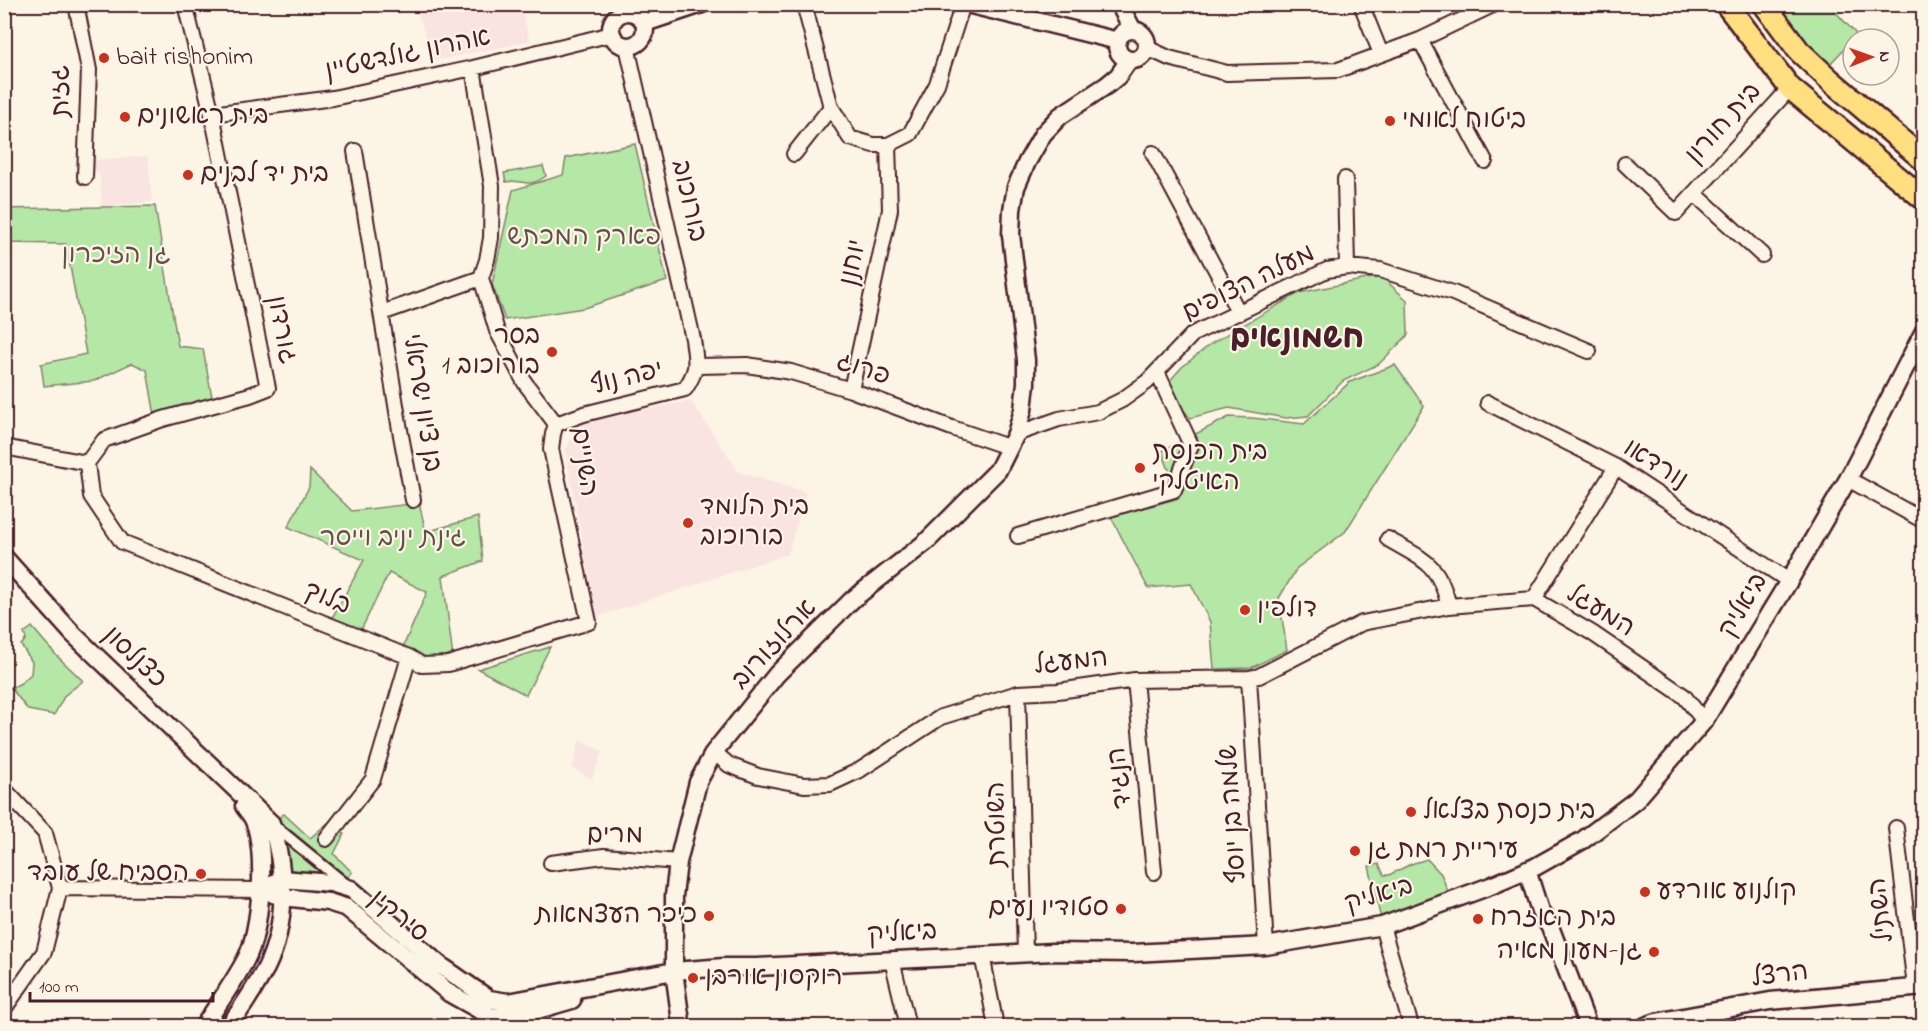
<svg xmlns="http://www.w3.org/2000/svg" width="1928" height="1031" font-family="'Indie Flower','Playpen Sans Hebrew',sans-serif">
<rect width="100%" height="100%" fill="#fcf5e5"/>
<filter id="ink" filterUnits="userSpaceOnUse"><feTurbulence type="fractalNoise" baseFrequency=".0167" numOctaves="2"/><feDisplacementMap in="SourceGraphic" scale="12" xChannelSelector="R" yChannelSelector="G"/><feConvolveMatrix kernelMatrix="1 2 1 2 8 2 1 2 1" color-interpolation-filters="sRGB"/></filter>
<g filter="url(#ink)">
<path fill="#f9e4e1" d="M 415,5 L 520,5 L 530,41 L 434,61 Z
M 148,156 L 152,202 L 102,206 L 99,171 L 91,171 L 90,160 Z
M 691,401 L 739,472 L 806,492 L 788,554 L 597,617 L 565,450 L 583,421 Z
M 580,740 L 603,751 L 592,779 L 572,768 Z"/>
<path fill="#b5e7a7" stroke="#808369" stroke-width="1.5" d="M 1777,5 L 1829,5 L 1857,35 L 1829,65 L 1798,36 Z
M 635,144 L 667,281 L 584,308 L 505,320 L 492,284 L 513,190 L 563,175 L 566,158 Z
M 543,166 L 546,176 C 527,190 522,178 506,182 L 504,173 Z
M 155,206 L 178,346 L 203,349 L 212,397 L 203,408 L 155,416 L 147,370 L 132,363 L 94,381 L 44,386 L 41,364 L 86,354 L 66,244 L 5,243 L 4,209 Z
M 1381,276 L 1407,300 L 1408,335 L 1379,364 L 1343,381 L 1308,416 L 1286,418 L 1229,408 L 1190,418 L 1165,386 L 1182,367 L 1212,343 L 1299,293 Z
M 1395,365 L 1424,406 L 1345,532 L 1297,568 L 1279,598 L 1287,650 L 1251,668 L 1214,669 L 1210,622 L 1191,584 L 1148,588 L 1111,517 L 1179,498 L 1162,451 L 1229,417 L 1252,418 L 1304,424 L 1350,382 Z
M 310,470 L 352,511 L 419,503 L 426,532 L 478,517 L 483,561 L 443,576 L 453,658 L 424,660 L 403,647 L 427,592 L 389,573 L 361,630 L 332,618 L 364,560 L 288,527 L 309,487 Z
M 32,627 L 56,655 L 83,681 L 65,695 L 54,715 L 28,710 L 11,688 L 21,683 L 31,674 L 32,662 L 21,645 L 26,639 L 24,633 Z
M 550,647 L 526,695 L 478,669 Z
M 284,814 L 310,838 L 328,823 L 344,834 L 334,854 L 352,872 L 345,884 L 282,879 L 271,823 Z
M 1427,859 L 1441,874 L 1451,899 L 1382,924 L 1369,866 L 1379,864 L 1384,875 L 1389,875 L 1411,864 Z"/>
<g fill="none" stroke-linecap="round" stroke-linejoin="round">
<g stroke="#4a1f2b" stroke-width="15">
<path id="pedestrian" d="M 272,824 L 344,883"/>
</g>
<g stroke="#4a1f2b" stroke-width="18">
<path id="minor" d="M 76,4 L 89,70 L 85,177
M 804,4 L 831,107 L 850,138 L 873,145 L 888,145 L 910,134 L 937,84 L 963,4
M 1361,4 L 1381,54
M 1420,40 L 1485,161
M 1147,48 L 1169,58 L 1227,73 L 1338,70 L 1420,40 L 1495,4
M 473,68 L 492,186 L 491,238 L 487,260 L 481,278 L 497,331 L 525,383 L 556,424
M 212,114 L 333,98 L 473,68 L 612,34
M 355,151 L 400,430 L 413,500
M 1153,153 L 1239,313
M 794,154 L 831,107
M 1625,164 L 1676,213 L 1790,88
M 1345,179 L 1347,267
M 1694,193 L 1762,255
M 382,313 L 481,278
M 697,366 L 747,365 L 791,372 L 851,390 L 952,428 L 1008,447
M 851,390 L 890,210 L 888,145
M 1488,403 L 1616,467 L 1789,581
M 556,424 L 584,414 L 685,389 C 699,368 696,363 693,339 L 627,46
M 1016,434 L 1059,419 L 1098,412 L 1122,400 L 1147,382 L 1193,334 L 1327,270 L 1347,267 L 1380,270 L 1453,293 L 1589,351
M 4,447 L 87,463
M 87,463 L 91,496 L 122,542 L 409,657 L 422,665 L 448,664 L 589,622 L 551,449 L 553,434 L 556,424
M 87,463 L 104,440 L 163,419 L 250,395 L 268,388 L 212,114 L 185,4
M 1848,479 L 1924,521
M 1018,536 L 1174,490 L 1191,445 L 1157,372
M 1388,539 C 1425,561 1438,562 1449,606
M 1534,599 L 1616,467
M 1249,678 L 1266,946
M 1135,680 L 1154,872
M 1018,693 L 1025,953
M 714,752 L 729,765 L 758,776 L 804,785 L 830,784 L 860,770 L 941,717 L 1018,693 L 1058,691 L 1135,680 L 1249,678 L 1259,676 L 1362,623 L 1449,606 L 1534,599 L 1592,633 L 1684,696 L 1704,721
M 4,789 L 45,833 L 60,888 L 44,952 L 4,1009
M 1896,828 L 1915,987
M 326,839 L 373,779 L 409,657
M 551,863 L 604,856 L 678,862
M 60,888 L 260,890
M 1382,926 L 1411,1026
M 982,955 L 996,1026
M 892,960 L 908,1026"/>
</g>
<g stroke="#4a1f2b" stroke-width="21">
<path id="tertiary" d="M 967,4 L 1118,41
M 1119,4 L 1133,30
M611 29a17 17 0 1 1 34 0a17 17 0 1 1-34 0Z
M 645,23 L 702,4
M1117 45a15 15 0 1 1 30 0a15 15 0 1 1-30 0Z
M 4,557 L 73,634 L 271,823 C 286,870 288,923 266,968 C 255,988 242,1008 229,1026
M 1527,870 L 1540,911 L 1551,929 L 1588,1026
M 260,890 L 282,879 L 331,883 L 351,889 L 440,965 L 489,999 L 508,1002 L 674,971 L 724,967 L 757,967 L 1053,952 L 1133,953 L 1266,946 L 1382,926 L 1493,885 L 1535,867 L 1583,840 L 1636,800 L 1704,721 L 1789,581 L 1848,479 L 1924,331
M 273,894 L 283,897 L 328,902 L 347,908 L 449,993 L 490,1016 L 510,1018 L 572,1000
M 681,1022 L 674,971 L 674,896 L 678,862 L 698,782 L 714,752 L 777,674 L 852,600 L 926,542 L 998,470 L 1016,434 L 1023,410 L 1026,383 L 1026,360 L 1011,235 L 1012,210 L 1016,187 L 1027,162 L 1043,134 L 1060,116 L 1107,85 L 1118,76 L 1129,60
M 204,1026 C 218,1004 234,982 246,959 C 261,931 267,851 254,821 C 252,816 247,811 244,806
M 1645,1026 L 1656,1022 L 1770,1001 L 1924,987"/>
</g>
<g stroke="#4a1f2b" stroke-width="26">
<path id="primary" d="M 1726,4 L 1790,88 L 1924,199
M 1764,4 L 1799,51 L 1830,80 L 1924,160"/>
</g>
<use href="#pedestrian" stroke="#fcf5e5" stroke-width="10"/>
<use href="#minor" stroke="#fcf5e5" stroke-width="14"/>
<use href="#tertiary" stroke="#fcf5e5" stroke-width="16"/>
<use href="#primary" stroke="#ffdf80" stroke-width="21"/>
</g>
</g>
<g fill="#c8321e" stroke="#fcf5e5" stroke-width="2">
<circle cx="104" cy="58" r="6"/>
<circle cx="125" cy="117" r="6"/>
<circle cx="1390" cy="121" r="6"/>
<circle cx="188" cy="175" r="6"/>
<circle cx="552" cy="352" r="6"/>
<circle cx="1140" cy="468" r="6"/>
<circle cx="688" cy="523" r="6"/>
<circle cx="1245" cy="610" r="6"/>
<circle cx="1411" cy="812" r="6"/>
<circle cx="1355" cy="851" r="6"/>
<circle cx="201" cy="874" r="6"/>
<circle cx="1645" cy="892" r="6"/>
<circle cx="1121" cy="909" r="6"/>
<circle cx="709" cy="916" r="6"/>
<circle cx="1478" cy="919" r="6"/>
<circle cx="1654" cy="952" r="6"/>
<circle cx="693" cy="978" r="6"/>
</g>
<g text-anchor="middle" dominant-baseline="central" stroke-width="4.5" stroke-linejoin="round" paint-order="stroke">
<g font-size="26" fill="#4a1f2b" stroke="#fcf5e5">
<text transform="translate(408 55) rotate(-12)">אהרון גולדשטיין</text>
<text transform="translate(62 91) rotate(-91)">גזית</text>
<text transform="translate(1724 124) rotate(-48)">בית חורון</text>
<text transform="translate(688 201) rotate(77)">בורוכוב</text>
<text transform="translate(854 263) rotate(-78)">יוחנן</text>
<text transform="translate(1249 284) rotate(-26)">מעלה הצופים</text>
<text transform="translate(281 330) rotate(79)">גורדון</text>
<text transform="translate(863 370) rotate(19)">פרוג</text>
<text transform="translate(627 379) rotate(-14)">יפה נוף</text>
<text transform="translate(421 403) rotate(81)">בן ציון ישראלי</text>
<text transform="translate(583 462) rotate(82)">השניים</text>
<text transform="translate(1655 465) rotate(32)">נורדאו</text>
<text transform="translate(327 599) rotate(22)">בלוך</text>
<text transform="translate(1744 606) rotate(-59)">ביאליק</text>
<text transform="translate(1600 612) rotate(32)">המעגל</text>
<text transform="translate(775 645) rotate(-47)">ארלוזורוב</text>
<text transform="translate(134 658) rotate(44)">כצנלסון</text>
<text transform="translate(1071 663) rotate(-6)">המעגל</text>
<text transform="translate(1121 778) rotate(-96)">הנגיד</text>
<text transform="translate(1234 814) rotate(-94)">שלמה בן יוסף</text>
<text transform="translate(998 824) rotate(-91)">השוטרת</text>
<text x="615" y="836">מרים</text>
<text transform="translate(1379 896) rotate(-16)">ביאליק</text>
<text transform="translate(1882 910) rotate(-97)">השתיל</text>
<text transform="translate(398 917) rotate(39)">סירקין</text>
<text transform="translate(902 934) rotate(-3)">ביאליק</text>
<text transform="translate(1780 976) rotate(-7)">הרצל</text>
</g>
<g font-size="26" fill="#4a1f2b" stroke="#fcf5e5" text-anchor="start">
<text x="116" y="58">bait rishonim</text>
<text x="137" y="117">בית ראשונים</text>
<text x="1402" y="121">ביטוח לאומי</text>
<text x="200" y="175">בית יד לבנים</text>
<text x="540" y="337" text-anchor="end">בסר<tspan x="540" dy="30">בורוכוב 1</tspan></text>
<text x="1152" y="453">בית הכנסת<tspan x="1152" dy="30">האיטלקי</tspan></text>
<text x="700" y="508">בית הלומד<tspan x="700" dy="30">בורוכוב</tspan></text>
<text x="1257" y="610">דולפין</text>
<text x="1423" y="812">בית כנסת בצלאל</text>
<text x="1367" y="851">עיריית רמת גן</text>
<text x="189" y="874" text-anchor="end">הסביח של עובד</text>
<text x="1657" y="892">קולנוע אורדע</text>
<text x="1109" y="909" text-anchor="end">סטודיו נעים</text>
<text x="697" y="916" text-anchor="end">כיכר העצמאות</text>
<text x="1490" y="919">בית האזרח</text>
<text x="1642" y="952" text-anchor="end">גן-מעון מאיה</text>
<text x="705" y="978">רוקסון אורבן</text>
</g>
<g font-size="26" fill="#65514a" stroke="#fcf5e5">
<text x="584" y="238">פארק המכתש</text>
<text x="116" y="256">גן הזיכרון</text>
<text x="393" y="539">גינת יניב וייסר</text>
</g>
<g font-size="32" font-weight="bold" fill="#4a1f2b" stroke="#fcf5e5">
<text x="1297" y="339">חשמונאים</text>
</g>
</g>
<rect width="1928" height="1031" fill="none" stroke="#fcf5e5" stroke-width="24"/>
<rect x="12" y="12" width="1904" height="1007" fill="none" stroke="#4a1f2b" stroke-width="2" filter="url(#ink)"/>
<g transform="translate(1871 57) rotate(89)"><circle r="28" fill="#fcf5e5" stroke="#b59f9b" stroke-width="1.5"/>
<path d="M0-4.5L10 22L0 15L-10 22Z" fill="#c8321e"/>
<text y="-9" font-size="16" font-weight="bold" text-anchor="middle" fill="#4a1f2b">N</text>
</g>
<path d="M30 992v9h183v-9" fill="none" stroke="#4a1f2b" stroke-width="3"/>
<text x="39" y="992" font-size="18" fill="#4a1f2b" stroke="#fcf5e5" stroke-width="4.5" paint-order="stroke">100 m</text>
</svg>
